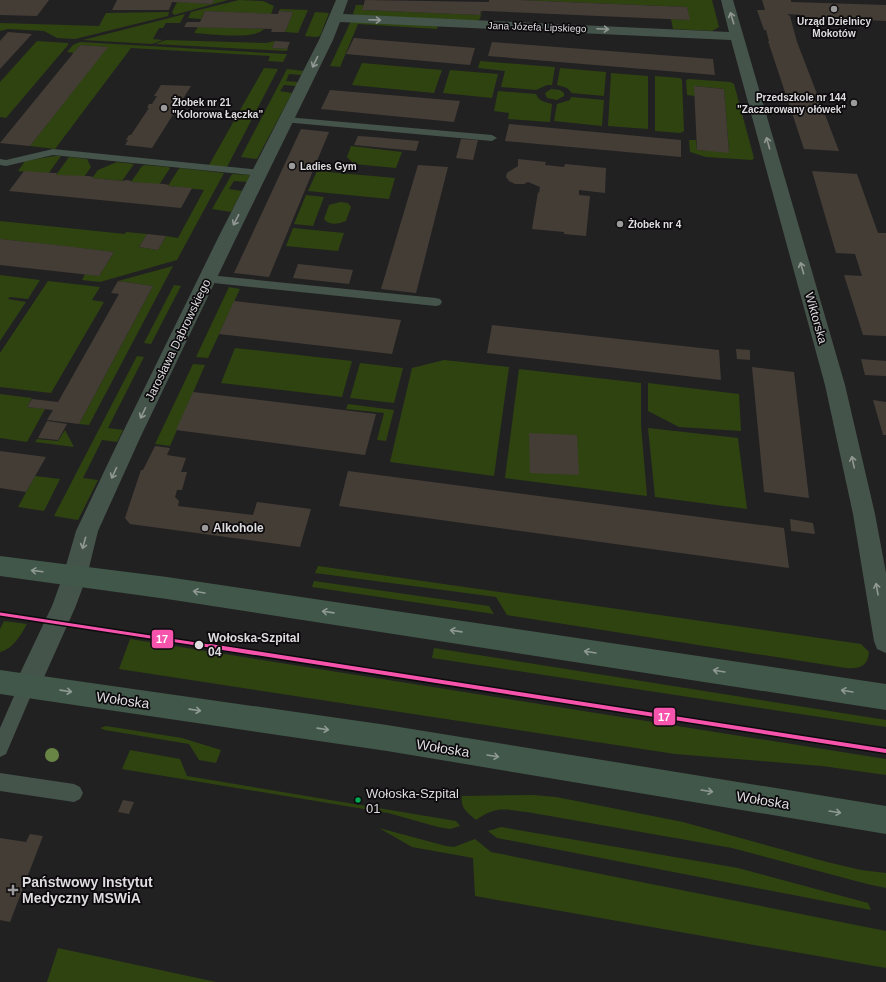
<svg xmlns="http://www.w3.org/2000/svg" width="886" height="982" font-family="Arial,sans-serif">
<rect width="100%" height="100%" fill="#222122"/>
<path fill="#2e4310" d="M 214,0 L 228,0 L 174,15 L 172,12 L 177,2 L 212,4 Z
M 239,0 L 263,1 L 274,6 L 271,14 L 205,11 L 201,19 L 188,18 L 191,12 Z
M 518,0 L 712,0 L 719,27 L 712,31 L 673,29 L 671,19 L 689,20 L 687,7 Z
M 356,5 L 363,5 L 362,10 L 480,15 L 482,11 L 480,19 L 476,21 L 355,15 L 353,14 Z
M 280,9 L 308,10 L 298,33 L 285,32 L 293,12 L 279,11 Z
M 169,12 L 168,16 L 75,39 L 57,38 L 44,31 L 8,29 L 0,31 L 0,23 L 99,26 L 106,13 Z
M 315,12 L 329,13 L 320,36 L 316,37 L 305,36 Z
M 185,14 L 180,23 L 166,23 L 163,28 L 159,28 L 153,39 L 163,40 L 152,44 L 83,40 Z
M 351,21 L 438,25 L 437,29 L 358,24 L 340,67 L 330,66 Z
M 198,27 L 264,29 C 255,40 209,34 194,33 Z
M 166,40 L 266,43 L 275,41 L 272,48 L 289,49 L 286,51 L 155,44 Z
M 37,41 L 68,43 L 68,45 L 6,118 L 0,117 L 0,82 Z
M 80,42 L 285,54 L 287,54 L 283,62 L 268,61 L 270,56 L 131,48 L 55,149 L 30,146 L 107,47 L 80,45 L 74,53 L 67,52 L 73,45 Z
M 480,61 L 555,67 L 552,85 L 547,85 L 536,90 L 501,87 L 505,71 L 478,68 Z
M 362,63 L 442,70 L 434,93 L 352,85 Z
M 264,68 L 278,69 L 227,167 L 209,165 Z
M 560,68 L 606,72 L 604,96 L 572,93 L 567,88 L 557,85 Z
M 287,69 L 304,71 L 301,75 L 289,74 L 286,81 L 298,82 L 296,86 L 284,85 L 280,91 L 292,93 L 257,159 L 241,157 Z
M 450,70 L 498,74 L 492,98 L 443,93 Z
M 611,73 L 648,76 L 648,129 L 608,126 Z
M 655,76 L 680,78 L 682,80 L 684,131 L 680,133 L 655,131 Z
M 689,79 L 730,82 L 734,84 L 754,158 L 752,160 L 706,157 L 690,152 L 689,140 L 696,140 L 697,150 L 729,152 L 724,89 L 695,86 L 695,96 L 687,95 L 686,80 Z
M 551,89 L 560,90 L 564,93 L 564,96 L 557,100 L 547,98 L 545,93 Z
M 498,91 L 536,94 C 539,101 544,102 552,104 L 550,122 L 508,119 L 509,113 L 494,111 Z
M 571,97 L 604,100 L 602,126 L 554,121 L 557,104 L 570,100 Z
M 351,146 L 402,152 L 396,168 L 354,164 L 347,157 Z
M 54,156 L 61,156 L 48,174 L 18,171 L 25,161 Z
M 69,157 L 87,159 L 91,167 L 84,177 L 56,175 Z
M 117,162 L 134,164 L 122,181 L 92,178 L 98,170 Z
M 145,165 L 168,167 L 170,168 L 159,185 L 131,182 L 142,166 Z
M 180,168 L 224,173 L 177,260 L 100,282 L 82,280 L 85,274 L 99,276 L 114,252 L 0,239 L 0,221 L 125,234 L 126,232 L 147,234 L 139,247 L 158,250 L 166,236 L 178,238 L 204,190 L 168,186 L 178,170 Z
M 317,171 L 395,178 L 389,199 L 308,191 Z
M 232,174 L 250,175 L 247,182 L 234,181 L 229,189 L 242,191 L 231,212 L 212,209 Z
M 306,195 L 324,197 L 313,226 L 294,224 Z
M 340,202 L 348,203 L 351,207 L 346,221 C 338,224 330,226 324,219 L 329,205 Z
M 293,228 L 344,233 L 338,251 L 286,246 Z
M 173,266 L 89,425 L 79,424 L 153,286 L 118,281 Z
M 0,275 L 40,280 L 28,299 L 10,297 L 8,299 L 26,302 L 0,341 Z
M 48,281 L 100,287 L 92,300 L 104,302 L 51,393 L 0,387 L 0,353 Z
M 174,285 L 181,286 L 151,344 L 144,343 Z
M 229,287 L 240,289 L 208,358 L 196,357 Z
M 235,348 L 352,361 L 342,397 L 221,383 Z
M 137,356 L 144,357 L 108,428 L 123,430 L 117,442 L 102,440 L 83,478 L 98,480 L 78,520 L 54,516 Z
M 444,360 L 509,367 L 494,476 L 390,462 L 412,368 Z
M 360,363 L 403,368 L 394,403 L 350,398 Z
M 193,364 L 205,365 L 170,446 L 155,444 Z
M 519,369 L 641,383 L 641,425 L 647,496 L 505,478 Z
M 648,383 L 739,394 L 741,431 L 679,427 L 648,411 Z
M 0,394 L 32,398 L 27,407 L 45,409 L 27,442 L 0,438 Z
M 348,404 L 394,410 L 386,441 L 377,440 L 384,413 L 346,409 Z
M 648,428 L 738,438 L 747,509 L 655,497 Z
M 65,430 L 74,447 L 35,442 L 37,439 L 58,441 Z
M 35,476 L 60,479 L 44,511 L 18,507 Z
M 318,566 L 861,644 L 869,652 C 868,666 860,669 846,668 L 507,615 L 496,597 L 315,573 Z
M 314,581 L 489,606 L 494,614 L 312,587 Z
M 4,621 L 27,624 C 20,636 14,648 0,652 L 0,629 Z
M 130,639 L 886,759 L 886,775 L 822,766 L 675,754 L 119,669 Z
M 434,648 L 886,720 L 886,727 L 432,658 Z
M 106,726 L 182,738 L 221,750 L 216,763 L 199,760 L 189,744 L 105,730 L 100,728 Z
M 130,750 L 180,759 L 187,776 L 456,821 L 460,826 L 450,829 L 438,827 L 388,813 L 122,769 Z
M 533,795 L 556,797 L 683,822 L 827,862 L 861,870 L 886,873 L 886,888 L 867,884 L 732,848 L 527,812 C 504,809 496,806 476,820 C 467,812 460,808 462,796 Z
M 501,827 L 738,868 L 868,903 L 871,910 L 497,838 L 488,831 Z
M 379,828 L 446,846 L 454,847 L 475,839 L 491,852 L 886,931 L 886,968 L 475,896 L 473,858 L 412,847 Z
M 58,948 L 216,982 L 47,982 Z"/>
<path fill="#443d36" d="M 0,0 L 49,0 L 37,16 L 0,15 Z
M 117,0 L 214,0 L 212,4 L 172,2 L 169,10 L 112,10 Z
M 365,0 L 489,2 L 489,0 L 518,0 L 687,7 L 690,20 L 485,11 L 481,11 L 480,15 L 362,10 Z
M 762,0 L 791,0 L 791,2 L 886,5 L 886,21 L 803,17 L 802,15 L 787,14 L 790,16 L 797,42 L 839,151 L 804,149 L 768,41 L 769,41 L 767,34 L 766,30 L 764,30 L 757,10 L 765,10 Z
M 205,11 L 278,14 L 279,11 L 293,12 L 285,32 L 271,32 L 272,29 L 184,27 L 187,22 L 200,22 Z
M 8,32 L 32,34 L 0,69 L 0,41 Z
M 354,38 L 475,48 L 470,65 L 346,54 Z
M 275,41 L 290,42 L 287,49 L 272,48 Z
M 492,42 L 713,59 L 715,75 L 488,56 Z
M 80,45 L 108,47 L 30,146 L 0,143 Z
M 161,85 L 191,86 L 152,148 L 125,145 L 128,140 L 126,140 L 129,135 L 131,135 L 149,108 L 147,108 L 149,104 L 152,104 L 157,96 L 154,96 Z
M 694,86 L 724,89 L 729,153 L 697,150 Z
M 330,90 L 460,101 L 454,122 L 321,109 Z
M 509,124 L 681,140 L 681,157 L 505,141 Z
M 301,129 L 329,132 L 269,277 L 234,273 Z
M 358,136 L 373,137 L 419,141 L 416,151 L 354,145 Z
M 461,139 L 478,140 L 473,160 L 456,158 Z
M 518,159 L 546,162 L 545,165 L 564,167 L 565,164 L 606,168 L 605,193 L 579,190 L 579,195 L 590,196 L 586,236 L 564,234 L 564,232 L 532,229 L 538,192 L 539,193 L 540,187 L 528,182 L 524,184 L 515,184 L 509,181 L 506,177 L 507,173 L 518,166 Z
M 418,165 L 448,167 L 416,293 L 381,289 Z
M 24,171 L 53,173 L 57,173 L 56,175 L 89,176 L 93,177 L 92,178 L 122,181 L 127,180 L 132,181 L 131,182 L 164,184 L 169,185 L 168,186 L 192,188 L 181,208 L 9,191 Z
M 812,171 L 857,174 L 878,233 L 886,233 L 886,336 L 863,335 L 844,275 L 862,276 L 855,254 L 836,253 Z
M 147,234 L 166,236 L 158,250 L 139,247 Z
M 0,239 L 65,246 L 114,252 L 99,276 L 0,265 Z
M 298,264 L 317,266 L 353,270 L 349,284 L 293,278 Z
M 118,281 L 153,286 L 79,424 L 47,420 L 53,410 L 27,407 L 32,399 L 58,402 L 119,294 L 111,293 Z
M 234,301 L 401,320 L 392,354 L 219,334 Z
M 492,325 L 719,350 L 721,380 L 487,353 Z
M 736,349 L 750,350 L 750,360 L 737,359 Z
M 861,359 L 886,361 L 886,376 L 865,375 Z
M 752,367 L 794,372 L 809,498 L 764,492 Z
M 193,392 L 376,414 L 365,455 L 176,430 Z
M 873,400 L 886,402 L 886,435 L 883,435 Z
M 47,421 L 67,424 L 58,440 L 38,438 Z
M 529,433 L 577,435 L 579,475 L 530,473 Z
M 155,446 L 170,448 L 167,455 L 186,458 L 181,472 L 187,472 L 182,490 L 177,490 L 175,497 L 179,501 L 178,506 L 253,515 L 257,502 L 311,509 L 300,547 L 130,524 L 125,518 L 141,470 L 143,470 Z
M 0,451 L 46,457 L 26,492 L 0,488 Z
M 348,471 L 784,528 L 789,568 L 339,506 Z
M 790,519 L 813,523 L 815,534 L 791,531 Z
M 123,800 L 134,802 L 129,814 L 118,812 Z
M 30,834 L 43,836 L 10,922 L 0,920 L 0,838 L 26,842 Z"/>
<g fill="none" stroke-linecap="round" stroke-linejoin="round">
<path fill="#45544b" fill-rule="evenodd" d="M 286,117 L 492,135 L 497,138 L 492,141 L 283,122 L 281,120 Z
M 53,149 L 260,170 L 265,173 L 260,176 L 53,155 L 6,166 L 0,165 L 0,159 L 6,160 Z
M 208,275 L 436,298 L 440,299 L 442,302 L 440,305 L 436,306 L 204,282 L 202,279 L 204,276 Z
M 27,678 L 33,680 L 35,686 L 6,754 L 0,757 L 0,728 L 21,680 Z
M 0,773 L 74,784 L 80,787 L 83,793 L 80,799 L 74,802 L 0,791 Z"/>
<path fill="#45544b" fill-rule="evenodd" d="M 336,0 L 348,0 L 343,14 L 729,32 L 721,0 L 733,0 L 845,385 L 875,514 L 886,573 L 886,653 L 877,649 L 874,641 L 853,514 L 825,385 L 731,40 L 340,22 L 333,40 L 236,238 L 140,438 L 98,531 L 87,576 L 75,608 L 36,695 L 27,698 L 18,695 L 14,686 L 52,606 L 63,576 L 76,531 L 120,438 L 218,238 L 319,40 Z"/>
<path fill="#415749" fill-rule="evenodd" d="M 0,556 L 167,577 L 886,684 L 886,710 L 167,599 L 0,576 Z
M 0,670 L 387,725 L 886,806 L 886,834 L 387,751 L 0,694 Z"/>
<g stroke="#0c0a0c" stroke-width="6">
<path id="tram-1-far1" d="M 0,614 L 216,647"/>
</g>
<g stroke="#0c0a0c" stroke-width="7">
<path id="tram-1" d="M 210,646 L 886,751"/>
</g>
<use href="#tram-1-far1" stroke="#f653ac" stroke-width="3"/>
<use href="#tram-1" stroke="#f653ac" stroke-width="4"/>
</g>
<circle fill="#698546" cx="52" cy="755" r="7"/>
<defs><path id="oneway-shaft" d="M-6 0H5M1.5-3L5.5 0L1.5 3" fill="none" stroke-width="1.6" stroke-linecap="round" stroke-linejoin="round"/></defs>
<g stroke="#929894">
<use href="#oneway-shaft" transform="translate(732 18) rotate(-107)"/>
<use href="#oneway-shaft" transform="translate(375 20) rotate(2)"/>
<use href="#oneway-shaft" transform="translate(603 29) rotate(3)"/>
<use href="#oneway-shaft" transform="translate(315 62) rotate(116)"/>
<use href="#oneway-shaft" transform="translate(768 143) rotate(-106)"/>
<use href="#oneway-shaft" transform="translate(236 220) rotate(117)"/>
<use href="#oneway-shaft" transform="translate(802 268) rotate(-106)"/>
<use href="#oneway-shaft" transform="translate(143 413) rotate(116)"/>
<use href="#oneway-shaft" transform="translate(853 462) rotate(-102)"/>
<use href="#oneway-shaft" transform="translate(114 473) rotate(115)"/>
<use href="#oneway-shaft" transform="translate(84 543) rotate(106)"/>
<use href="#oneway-shaft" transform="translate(877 589) rotate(-100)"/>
</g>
<g stroke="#909a94">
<use href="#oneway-shaft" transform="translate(37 571) rotate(-173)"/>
<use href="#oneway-shaft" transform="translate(199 592) rotate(-171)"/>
<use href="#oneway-shaft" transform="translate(328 612) rotate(-172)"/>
<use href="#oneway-shaft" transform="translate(456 631) rotate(-172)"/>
<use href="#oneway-shaft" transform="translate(590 652) rotate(-171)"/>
<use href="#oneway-shaft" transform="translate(719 671) rotate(-171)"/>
<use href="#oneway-shaft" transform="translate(66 691) rotate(8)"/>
<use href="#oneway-shaft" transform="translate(847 691) rotate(-171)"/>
<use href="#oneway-shaft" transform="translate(195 710) rotate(8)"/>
<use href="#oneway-shaft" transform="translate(323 729) rotate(8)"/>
<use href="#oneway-shaft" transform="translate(493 756) rotate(9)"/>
<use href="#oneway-shaft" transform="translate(707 791) rotate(9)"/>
<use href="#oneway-shaft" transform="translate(835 812) rotate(9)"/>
</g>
<g fill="#9c9b9c" stroke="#0c0a0c" stroke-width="1.5">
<circle cx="834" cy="9" r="4"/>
<circle cx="854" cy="103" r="4"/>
<circle cx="164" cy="108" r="4"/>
<circle cx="292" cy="166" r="4"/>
<circle cx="620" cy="224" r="4"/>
<circle cx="205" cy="528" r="4"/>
<path d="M11 884h4v4h4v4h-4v4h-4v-4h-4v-4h4z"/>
</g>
<circle fill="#dedcde" stroke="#0c0a0c" stroke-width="1.5" cx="199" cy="645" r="5"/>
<circle fill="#00a651" stroke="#0c0a0c" stroke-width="1.5" cx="358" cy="800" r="3.5"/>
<g text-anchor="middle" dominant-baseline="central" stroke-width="3.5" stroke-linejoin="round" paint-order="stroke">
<g font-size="10" font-weight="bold" fill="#dedcde" stroke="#0c0a0c" text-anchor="start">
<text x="834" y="21" text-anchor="middle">Urząd Dzielnicy<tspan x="834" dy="12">Mokotów</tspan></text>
<text x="846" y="97" text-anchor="end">Przedszkole nr 144<tspan x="846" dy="12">"Zaczarowany ołówek"</tspan></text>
<text x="172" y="102">Żłobek nr 21<tspan x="172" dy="12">"Kolorowa Łączka"</tspan></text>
<text x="300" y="166">Ladies Gym</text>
<text x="628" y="224">Żłobek nr 4</text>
</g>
<g font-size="10" fill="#dedcde" stroke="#0c0a0c">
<text transform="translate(537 27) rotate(2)">Jana Józefa Lipskiego</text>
</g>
<g font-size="12" fill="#dedcde" stroke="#0c0a0c">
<text transform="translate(816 318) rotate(74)">Wiktorska</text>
<text transform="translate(178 340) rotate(-64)">Jarosława Dąbrowskiego</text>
</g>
<g font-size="12" font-weight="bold" fill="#dedcde" stroke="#0c0a0c" text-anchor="start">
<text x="213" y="528">Alkohole</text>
</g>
<g font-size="12" font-weight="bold" fill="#dedcde" stroke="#0c0a0c" text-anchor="start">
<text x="208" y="638">Wołoska-Szpital<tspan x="208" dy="14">04</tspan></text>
</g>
<g font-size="13" fill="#dedcde" stroke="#0c0a0c" text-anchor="start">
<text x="366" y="793">Wołoska-Szpital<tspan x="366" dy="15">01</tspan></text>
</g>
<g font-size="14" fill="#dedcde" stroke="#0c0a0c">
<text transform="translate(123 700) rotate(8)">Wołoska</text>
<text transform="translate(443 748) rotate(9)">Wołoska</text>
<text transform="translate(763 800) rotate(9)">Wołoska</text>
</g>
<g font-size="14" font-weight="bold" fill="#dedcde" stroke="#0c0a0c" text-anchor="start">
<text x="22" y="882">Państwowy Instytut<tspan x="22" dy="16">Medyczny MSWiA</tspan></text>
</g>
</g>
<g stroke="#0c0a0c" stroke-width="1.5">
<rect x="151" y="629" width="23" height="20" rx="4" fill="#f653ac"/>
<rect x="653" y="707" width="23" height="19" rx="4" fill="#f653ac"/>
</g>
<g font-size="11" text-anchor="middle" font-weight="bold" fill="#fff">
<text x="162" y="643">17</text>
<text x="664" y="721">17</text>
</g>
</svg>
